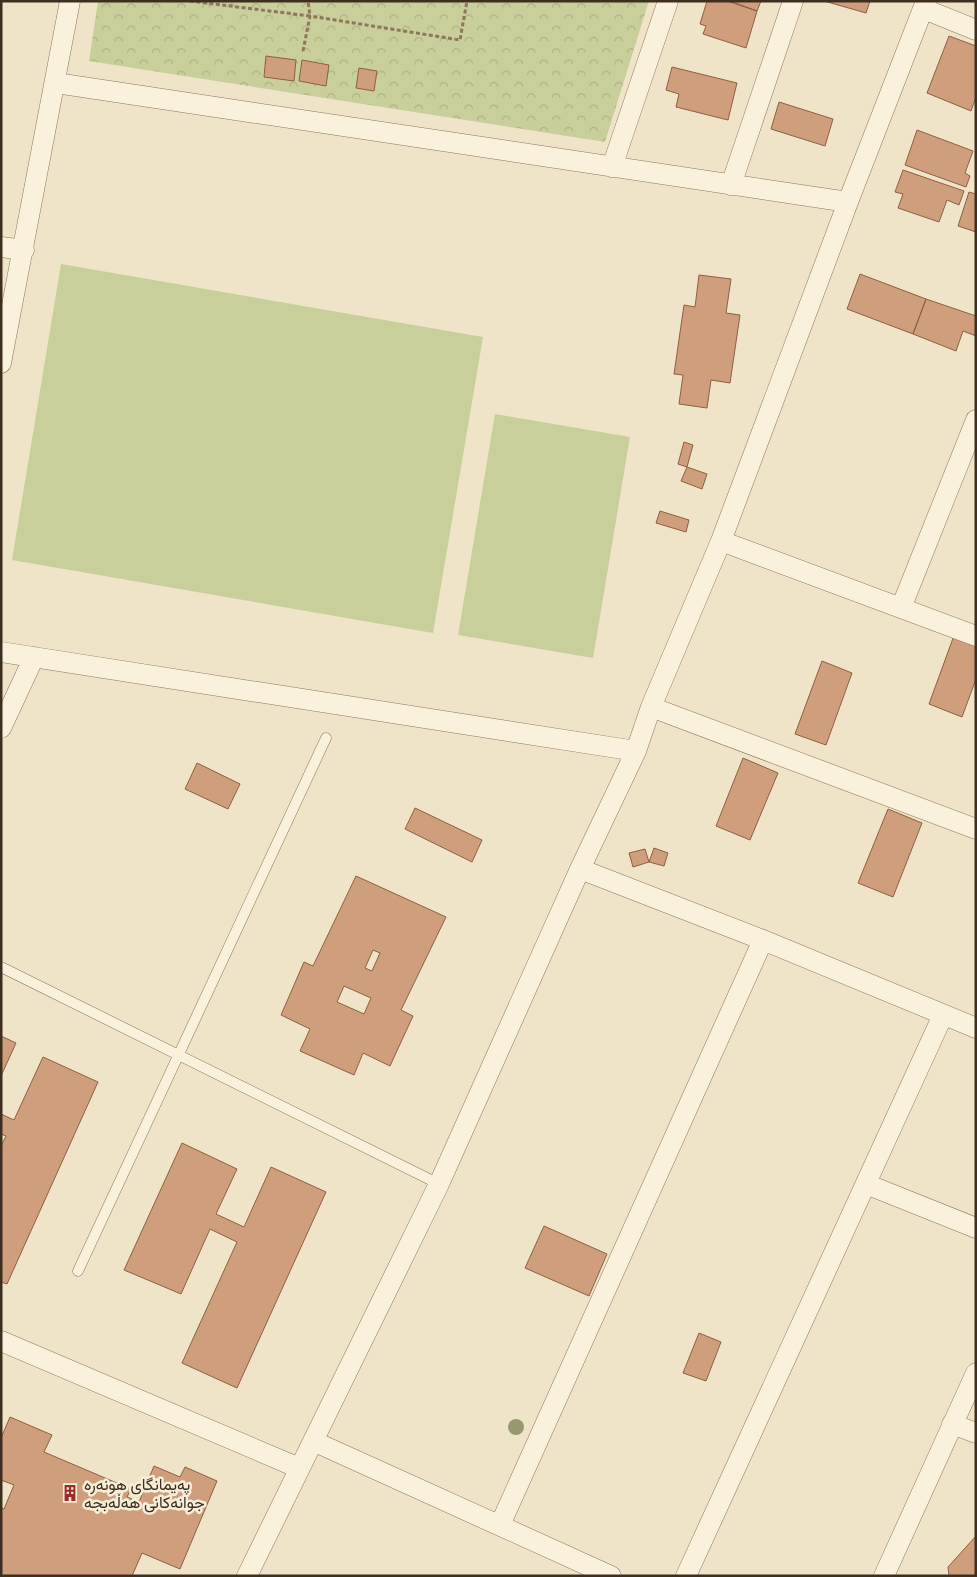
<svg xmlns="http://www.w3.org/2000/svg" width="977" height="1577" font-family="'Source Serif 4',Vazirmatn,serif">
<defs>
<pattern id="forest-crowns" width="20" height="18" patternUnits="userSpaceOnUse" patternTransform="scale(1.25)"><rect width="20" height="18" fill="#c9cf9b"/><path d="M2 6a3 3 0 1 1 6 0M12 15a3 3 0 1 1 6 0" fill="none" stroke="#aeb285"/></pattern>
</defs>
<rect width="100%" height="100%" fill="#f0e4c8"/>
<path fill="url(#forest-crowns)" d="M 98,1 L 649,1 L 605,142 L 89,61 Z"/>
<path fill="#c9cf9b" d="M 61,264 L 483,337 L 433,633 L 12,560 Z
M 495,414 L 630,437 L 593,658 L 458,635 Z"/>
<path fill="#cf9f7d" stroke="#8d5f41" fill-rule="evenodd" d="M 707,1 L 727,1 L 757,11 L 746,48 L 703,34 L 706,26 L 700,24 Z
M 730,1 L 761,1 L 757,11 Z
M 824,1 L 870,1 L 866,13 Z
M 949,36 L 976,46 L 976,97 L 971,111 L 927,93 Z
M 266,56 L 296,60 L 294,81 L 264,77 Z
M 302,60 L 329,65 L 326,86 L 299,81 Z
M 672,67 L 737,83 L 728,120 L 676,107 L 679,94 L 666,90 Z
M 359,68 L 377,71 L 374,91 L 356,88 Z
M 779,102 L 833,119 L 825,146 L 771,129 Z
M 917,130 L 973,151 L 965,173 L 970,176 L 966,187 L 905,165 Z
M 903,170 L 964,191 L 959,205 L 947,200 L 939,222 L 898,208 L 903,194 L 895,192 Z
M 969,192 L 976,194 L 976,232 L 958,226 Z
M 860,274 L 926,299 L 913,334 L 847,309 Z
M 699,275 L 731,279 L 726,313 L 740,315 L 730,383 L 711,380 L 707,408 L 679,404 L 683,375 L 674,374 L 684,305 L 695,307 Z
M 926,299 L 976,316 L 976,336 L 963,331 L 956,351 L 913,334 Z
M 684,442 L 693,445 L 687,467 L 678,464 Z
M 687,467 L 707,474 L 702,489 L 681,481 Z
M 660,511 L 689,520 L 686,532 L 656,523 Z
M 956,630 L 976,637 L 976,679 L 962,717 L 929,704 Z
M 822,661 L 852,673 L 826,745 L 795,734 Z
M 743,758 L 778,773 L 750,840 L 716,826 Z
M 197,763 L 240,784 L 228,809 L 185,789 Z
M 415,808 L 482,840 L 472,862 L 405,829 Z
M 888,809 L 922,823 L 893,897 L 858,883 Z
M 654,848 L 668,853 L 664,866 L 649,862 Z
M 645,849 L 649,862 L 633,867 L 629,853 Z
M 356,876 L 446,917 L 401,1010 L 413,1016 L 390,1066 L 363,1053 L 354,1075 L 300,1051 L 310,1029 L 281,1015 L 304,962 L 313,966 ZM 373,950 L 380,953 L 372,971 L 365,968 ZM 344,986 L 371,998 L 364,1014 L 337,1002 Z
M 1,1036 L 16,1043 L 1,1076 Z
M 43,1057 L 98,1082 L 7,1284 L 1,1282 L 1,1146 L 6,1136 L 1,1134 L 1,1114 L 14,1120 Z
M 182,1143 L 237,1169 L 216,1214 L 244,1227 L 271,1167 L 326,1192 L 237,1388 L 182,1363 L 237,1242 L 210,1229 L 181,1294 L 124,1270 Z
M 544,1226 L 607,1254 L 589,1296 L 525,1268 Z
M 699,1333 L 721,1342 L 706,1381 L 683,1373 Z
M 10,1417 L 52,1435 L 44,1452 L 131,1489 L 127,1497 L 139,1502 L 154,1466 L 180,1477 L 185,1467 L 217,1481 L 180,1569 L 142,1553 L 132,1576 L 1,1576 L 1,1508 L 4,1509 L 14,1485 L 1,1480 L 1,1438 Z
M 976,1536 L 976,1576 L 949,1576 L 948,1567 Z"/>
<g fill="none" stroke-linecap="round" stroke-linejoin="round">
<g stroke="#8d765c" stroke-width="11">
<path id="lane" d="M 1,967 L 439,1184
M 78,1271 L 326,738"/>
</g>
<g stroke="#8d765c" stroke-width="21">
<path id="street" d="M 924,9 L 976,30
M 56,83 L 848,202
M 612,167 L 668,1
M 731,185 L 793,1
M 1,247 L 24,250
M 1,363 L 70,1
M 721,541 L 976,636
M 901,608 L 976,420
M 1,652 L 636,751
M 651,707 L 976,829
M 1,728 L 34,657
M 580,869 L 763,940 L 976,1028
M 866,1184 L 976,1228
M 1,1341 L 299,1468
M 952,1424 L 976,1433
M 313,1441 L 611,1576
M 500,1525 L 763,940
M 247,1576 L 439,1184 L 580,869 L 636,751 L 651,707 L 721,541 L 848,202 L 926,1
M 686,1576 L 943,1015
M 884,1576 L 976,1373"/>
</g>
<path stroke="#8d765c" stroke-width="3" stroke-dasharray="4 2.5" stroke-linecap="butt" d="M 190,1 L 310,16 L 308,1
M 303,51 L 310,16 L 460,40 L 467,1"/>
<use href="#lane" stroke="#faf1dc" stroke-width="10"/>
<use href="#street" stroke="#faf1dc" stroke-width="20"/>
</g>
<circle fill="#96986f" cx="516" cy="1427" r="8"/>
<defs>
<g id="building-bare" transform="scale(1.35)"><path d="M-4-6H4V6H1V3H-1V6H-4ZM-2.5-4.3h1.7v1.8h-1.7ZM.8-4.3h1.7v1.8H.8ZM-2.5-1h1.7V.8h-1.7ZM.8-1h1.7V.8H.8Z" fill="#9e2a2b" stroke="#f7eed8" stroke-width="2.5" paint-order="stroke"/></g>
</defs>
<g fill-rule="evenodd">
<use href="#building-bare" x="70" y="1493"/>
</g>
<g text-anchor="middle" dominant-baseline="central" stroke-width="5" stroke-linejoin="round" paint-order="stroke">
<g font-size="16" fill="#3d2e20" stroke="#f7eed8" text-anchor="start">
<text x="84" y="1484">پەیمانگای هونەرە<tspan x="84" dy="18">جوانەکانی هەڵەبجە</tspan></text>
</g>
</g>
<rect width="977" height="1577" fill="none" stroke="#3d2e20" stroke-width="5"/>
</svg>
